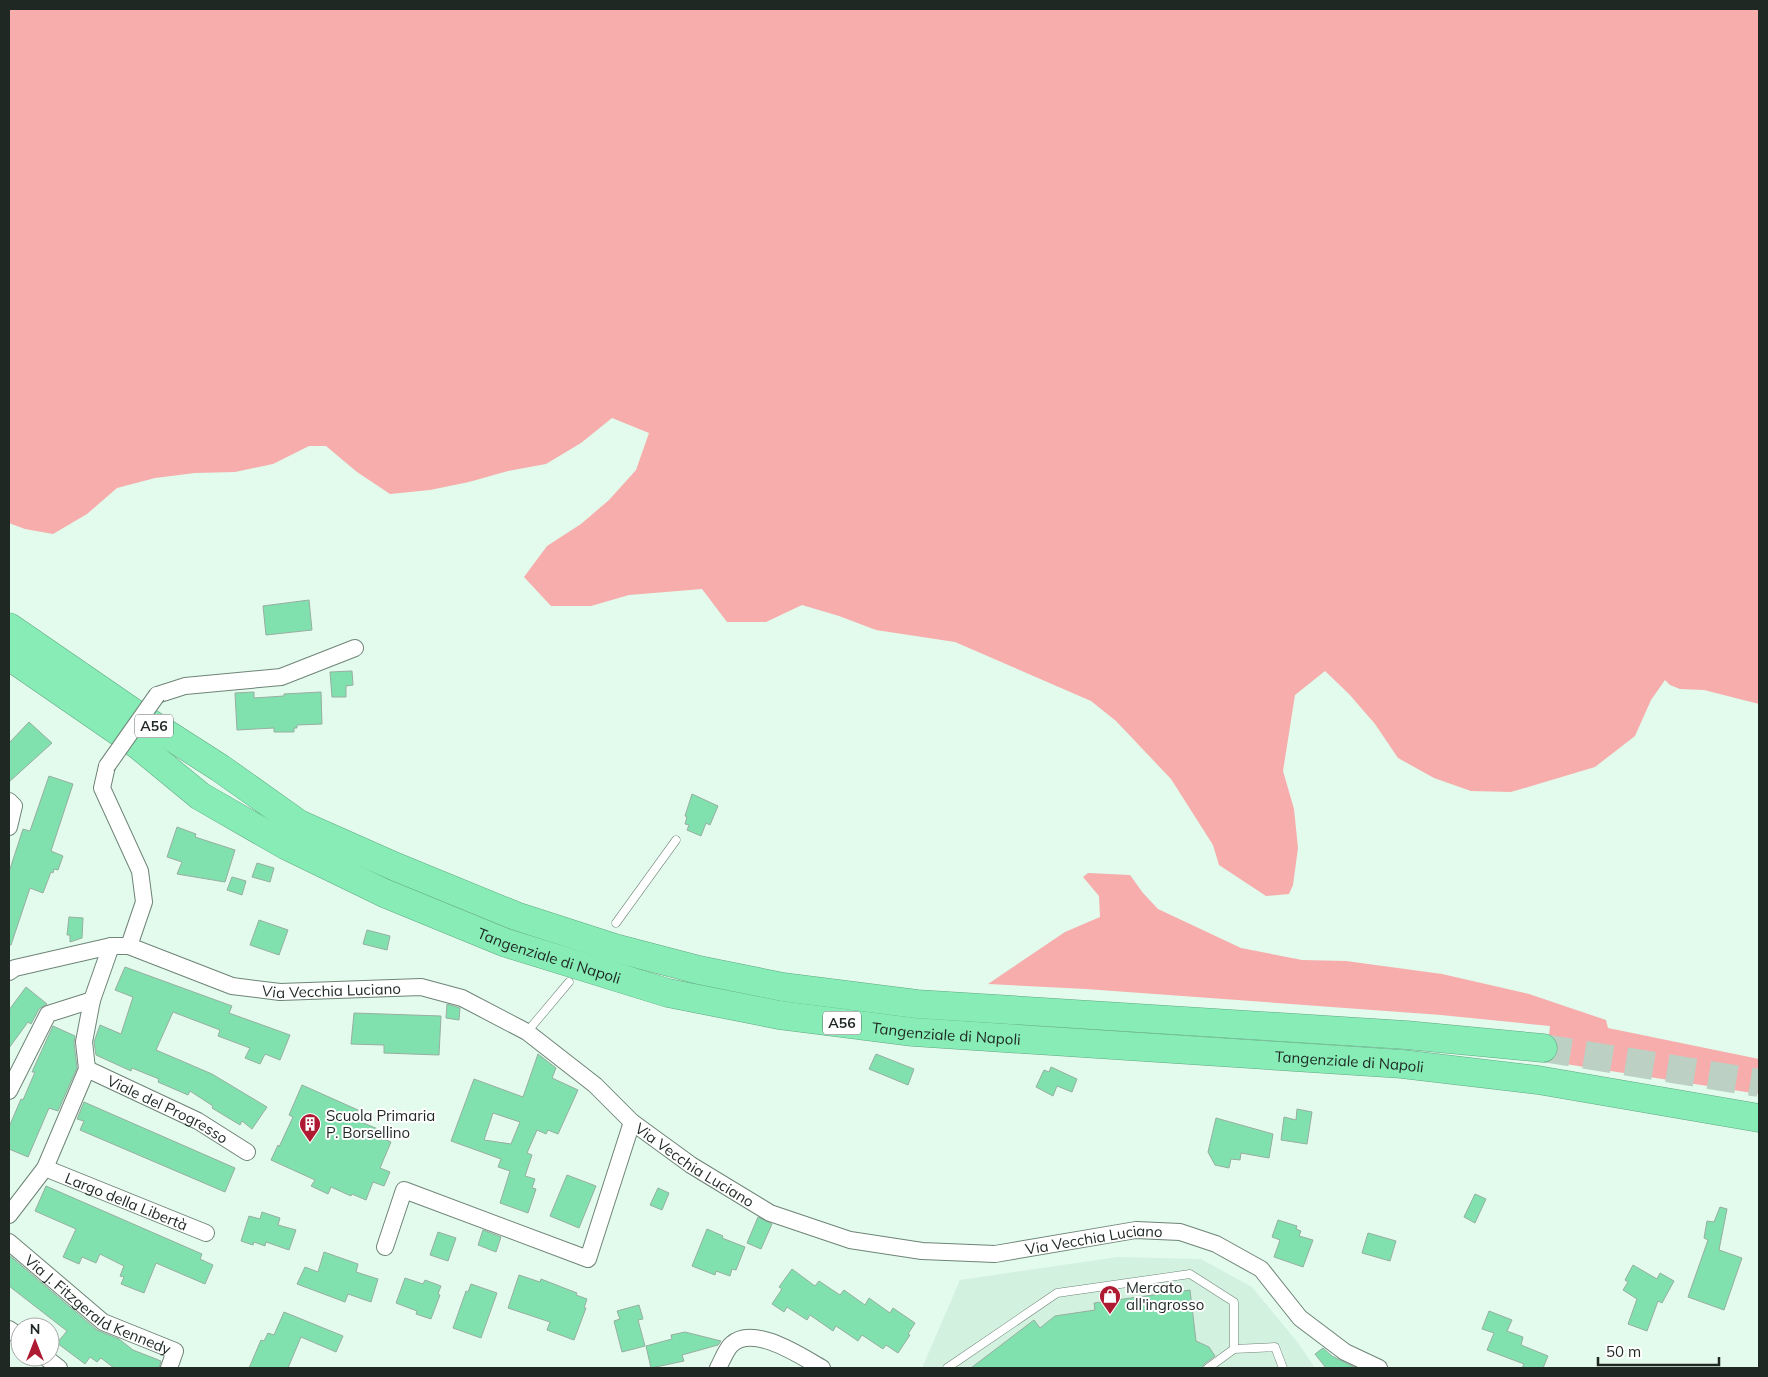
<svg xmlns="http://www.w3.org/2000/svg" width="1768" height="1377" font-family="Mulish,sans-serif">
<rect width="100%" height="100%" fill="#e3fbec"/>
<path fill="#d2f2df" d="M 1117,1257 L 1201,1259 L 1252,1287 L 1299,1344 L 1315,1368 L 922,1368 L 960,1280 Z"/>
<path fill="#f6adac" d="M 9,9 L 1759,9 L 1759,704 L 1704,690 L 1680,689 L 1670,685 L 1665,680 L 1651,700 L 1635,736 L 1595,767 L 1511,792 L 1471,791 L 1434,778 L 1398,758 L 1375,724 L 1349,694 L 1325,671 L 1295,695 L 1283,771 L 1294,809 L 1298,848 L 1293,885 L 1289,894 L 1266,896 L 1219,865 L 1213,845 L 1171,779 L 1116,721 L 1091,701 L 955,642 L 876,630 L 839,616 L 802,605 L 766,622 L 727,622 L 702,589 L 629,595 L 591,606 L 551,606 L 524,577 L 547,546 L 581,524 L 609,500 L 636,470 L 649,433 L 612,418 L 581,443 L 546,464 L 508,471 L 469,482 L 430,490 L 390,494 L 357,472 L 326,446 L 309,446 L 273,464 L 235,472 L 195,473 L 155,478 L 117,488 L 87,514 L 53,534 L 25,529 L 9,523 Z
M 1088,873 L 1130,875 L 1143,893 L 1158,909 L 1241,948 L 1302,960 L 1346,961 L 1442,974 L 1529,994 L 1606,1020 L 1608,1028 L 1759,1059 L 1759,1094 L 1546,1061 L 1550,1026 L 1441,1015 L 1086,989 L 988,984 L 1065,932 L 1100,917 L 1099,896 L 1083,877 Z"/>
<path fill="#80e1ae" stroke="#97aea0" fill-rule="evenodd" d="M 309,600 L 312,630 L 266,635 L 263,606 Z
M 352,671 L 353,685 L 346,686 L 346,697 L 332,697 L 330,672 Z
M 254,692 L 254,698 L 284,696 L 284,694 L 321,692 L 322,724 L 297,725 L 297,728 L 294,728 L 294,732 L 274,732 L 274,728 L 237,730 L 235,693 Z
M 29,722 L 52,743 L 9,782 L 9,743 Z
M 49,776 L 73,784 L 51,851 L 63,856 L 58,870 L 54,869 L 53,873 L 51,872 L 43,893 L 30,888 L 11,945 L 9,945 L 9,872 L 23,829 L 30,831 Z
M 692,794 L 718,806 L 710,825 L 706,823 L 701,836 L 687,830 L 689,825 L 685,824 L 687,817 L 685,816 Z
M 177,827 L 196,834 L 195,837 L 235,850 L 225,882 L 177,874 L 182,862 L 167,857 Z
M 257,863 L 274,868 L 270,882 L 252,877 Z
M 232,877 L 246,881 L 242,895 L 227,890 Z
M 69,917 L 83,918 L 82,938 L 70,942 L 70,935 L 67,935 Z
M 259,920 L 288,930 L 279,955 L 250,945 Z
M 367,930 L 390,936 L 387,950 L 363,944 Z
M 125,967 L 232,1006 L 229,1013 L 290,1035 L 280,1060 L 265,1054 L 260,1064 L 245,1058 L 250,1048 L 218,1036 L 220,1030 L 173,1012 L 156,1050 L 212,1074 L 267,1107 L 252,1129 L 242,1121 L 240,1125 L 212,1108 L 213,1106 L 190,1091 L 188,1095 L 158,1082 L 159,1079 L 132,1068 L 131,1071 L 96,1055 L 94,1042 L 100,1025 L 121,1034 L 133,997 L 115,990 Z
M 26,987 L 47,1004 L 39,1009 L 31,1024 L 28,1022 L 9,1048 L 9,1010 Z
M 447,1004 L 460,1008 L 459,1020 L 446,1018 Z
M 354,1013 L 441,1016 L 439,1055 L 384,1053 L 384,1045 L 351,1044 Z
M 53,1026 L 75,1036 L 74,1043 L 77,1068 L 58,1111 L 49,1108 L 28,1157 L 9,1149 L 9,1127 L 21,1099 L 23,1100 L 35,1072 L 32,1072 Z
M 538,1054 L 556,1068 L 552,1078 L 578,1090 L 558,1134 L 548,1130 L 546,1134 L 537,1130 L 527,1153 L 532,1155 L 525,1176 L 535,1179 L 532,1188 L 536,1189 L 528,1213 L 500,1203 L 510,1171 L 498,1167 L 501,1159 L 451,1141 L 474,1079 L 523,1097 ZM 493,1113 L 520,1122 L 511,1144 L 484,1140 Z
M 876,1054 L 914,1069 L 908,1085 L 869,1069 Z
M 1051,1067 L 1077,1079 L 1072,1092 L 1057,1086 L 1053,1096 L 1036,1087 L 1044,1070 L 1049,1072 Z
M 302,1085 L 358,1110 L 354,1119 L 385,1132 L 382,1138 L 391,1142 L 380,1168 L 390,1172 L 384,1186 L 373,1182 L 366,1200 L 352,1194 L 351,1196 L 331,1187 L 328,1194 L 311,1186 L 315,1180 L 271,1160 L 278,1145 L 279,1147 L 293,1117 L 289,1115 Z
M 84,1102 L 235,1168 L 225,1192 L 80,1130 L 84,1121 L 77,1119 Z
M 1297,1109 L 1312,1112 L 1307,1144 L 1281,1140 L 1284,1117 L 1296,1120 Z
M 1216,1118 L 1273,1134 L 1269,1158 L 1241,1153 L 1240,1160 L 1231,1159 L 1229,1168 L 1215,1165 L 1208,1152 Z
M 567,1175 L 596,1186 L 579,1228 L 550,1216 Z
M 46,1186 L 202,1254 L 200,1259 L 213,1265 L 205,1284 L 156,1263 L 144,1293 L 121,1284 L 124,1277 L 120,1276 L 124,1266 L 100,1254 L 96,1263 L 82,1257 L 79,1264 L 63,1257 L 76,1229 L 35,1211 Z
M 658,1188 L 669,1193 L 662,1210 L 650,1205 Z
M 1475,1194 L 1486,1199 L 1475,1223 L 1464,1217 Z
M 1720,1207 L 1727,1209 L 1719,1250 L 1742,1258 L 1724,1310 L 1688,1297 L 1708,1240 L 1704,1238 L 1707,1221 L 1714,1222 Z
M 262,1212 L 280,1218 L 278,1225 L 296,1230 L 289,1250 L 266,1242 L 265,1246 L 254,1242 L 253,1245 L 241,1241 L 249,1216 L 260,1219 Z
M 758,1217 L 772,1224 L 761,1249 L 747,1243 Z
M 1278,1220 L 1297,1226 L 1296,1229 L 1301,1231 L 1299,1236 L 1313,1240 L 1303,1267 L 1274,1257 L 1280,1240 L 1272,1237 Z
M 707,1229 L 723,1236 L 722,1238 L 745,1247 L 736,1270 L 732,1269 L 730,1276 L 716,1271 L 715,1275 L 692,1266 Z
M 483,1230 L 501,1237 L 496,1252 L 478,1245 Z
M 438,1232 L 456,1238 L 448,1261 L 430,1255 Z
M 1368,1233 L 1396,1241 L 1390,1261 L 1362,1253 Z
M 324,1252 L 358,1264 L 356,1272 L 378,1279 L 371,1302 L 348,1294 L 345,1302 L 297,1284 L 305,1267 L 318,1272 Z
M 9,1255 L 97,1330 L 119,1339 L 133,1350 L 161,1361 L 159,1368 L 114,1368 L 101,1358 L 97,1362 L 90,1357 L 85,1364 L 57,1343 L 67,1331 L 9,1286 Z
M 1633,1265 L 1657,1279 L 1660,1273 L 1674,1281 L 1662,1303 L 1658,1301 L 1647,1331 L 1628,1324 L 1637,1299 L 1623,1290 L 1628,1282 L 1625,1280 Z
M 792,1269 L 815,1286 L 819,1281 L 840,1295 L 844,1290 L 865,1305 L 869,1298 L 890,1313 L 893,1308 L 915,1323 L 908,1334 L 910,1335 L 898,1353 L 886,1345 L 883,1349 L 862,1335 L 858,1341 L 836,1326 L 833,1331 L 810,1315 L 807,1320 L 787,1307 L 784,1312 L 772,1304 L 782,1289 L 779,1287 Z
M 519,1275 L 540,1282 L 541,1279 L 577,1293 L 576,1295 L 587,1299 L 584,1308 L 586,1308 L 574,1340 L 547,1330 L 550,1322 L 508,1308 Z
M 405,1278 L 423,1284 L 425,1280 L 441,1286 L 438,1294 L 440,1295 L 431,1319 L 416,1314 L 417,1311 L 396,1303 Z
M 471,1284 L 497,1293 L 481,1338 L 453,1328 L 466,1291 L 468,1292 Z
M 1190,1290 L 1196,1341 L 1209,1347 L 1215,1356 L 1204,1364 L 1202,1368 L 971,1368 L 1034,1320 L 1040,1328 L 1055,1316 L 1095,1310 L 1094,1303 Z
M 639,1305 L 643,1319 L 638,1320 L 645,1346 L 622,1352 L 614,1321 L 620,1319 L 617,1311 Z
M 1489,1311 L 1512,1320 L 1507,1331 L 1523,1337 L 1521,1345 L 1548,1356 L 1543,1368 L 1522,1368 L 1524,1364 L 1487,1350 L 1494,1333 L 1482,1329 Z
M 284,1312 L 343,1336 L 336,1352 L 301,1337 L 288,1368 L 249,1368 L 261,1340 L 264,1341 L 268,1333 L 274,1335 Z
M 685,1332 L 721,1341 L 718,1345 L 682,1355 L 684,1361 L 651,1368 L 646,1346 L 672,1339 L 671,1335 Z
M 1323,1348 L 1332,1356 L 1356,1368 L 1326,1368 L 1315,1354 Z"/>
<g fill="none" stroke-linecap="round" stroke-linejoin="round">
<path stroke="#bcd1c4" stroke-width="28" stroke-dasharray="28 14" stroke-linecap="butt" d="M 1543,1048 L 1759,1083"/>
<g stroke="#6e8477" stroke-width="9">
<path id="service" d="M 616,923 L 676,840
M 527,1032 L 569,982
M 947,1368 L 1057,1293 L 1190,1274 L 1234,1302 L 1234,1349
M 1208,1368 L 1234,1349 L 1275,1347 L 1283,1368"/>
</g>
<g stroke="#6e8477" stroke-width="18">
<g id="minor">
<path d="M 157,695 L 185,686 L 281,677 L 355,648"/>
<path d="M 107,766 L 102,788 L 140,871 L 144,902 L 129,946"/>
<path d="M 9,801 L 14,806 L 9,827"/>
<path id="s1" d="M 9,972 L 15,968 L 111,946 L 129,946 L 232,986 L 280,992 L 421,987 L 462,998 L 527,1032 L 595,1085 L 632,1122 L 691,1165 L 770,1213 L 850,1240 L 922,1251 L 995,1254 L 1136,1230 L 1180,1232 L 1216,1244 L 1261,1269 L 1300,1318 L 1345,1352 L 1379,1368"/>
<path id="s2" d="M 87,1069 L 198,1121 L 247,1152"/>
<path d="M 9,1091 L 48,1014 L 92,1000"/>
<path id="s3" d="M 45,1168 L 206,1233"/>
<path d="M 9,1215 L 45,1168 L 87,1069 L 84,1042 L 92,1000 L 111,946"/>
<path id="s4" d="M 9,1242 L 103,1322 L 175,1351 L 169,1368"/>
<path d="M 385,1247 L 404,1190 L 588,1259 L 632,1122"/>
<path d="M 9,1329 L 20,1337"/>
<path d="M 45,1357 L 59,1368"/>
<path d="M 718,1368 C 722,1361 726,1349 732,1344 C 754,1324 802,1357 822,1368"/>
</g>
</g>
<g stroke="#63a783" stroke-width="29">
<g id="motorway">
<path d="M 9,627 L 131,711 L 220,768 L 299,824 L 396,867 L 516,916 L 615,948 L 699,970 L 783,987 L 917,1004 L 1406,1035 L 1543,1048"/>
<path id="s5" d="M 9,656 L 138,745 L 200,796 L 287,846 L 384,893 L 506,943 L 668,993 L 779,1015 L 913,1032 L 1402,1064 L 1538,1080 L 1759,1118"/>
</g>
</g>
<use href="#service" stroke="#fff" stroke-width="8"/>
<use href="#minor" stroke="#fff" stroke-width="16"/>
<use href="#motorway" stroke="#87ecb6" stroke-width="28"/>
<g stroke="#6e8477" stroke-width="18" stroke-linecap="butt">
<path id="minor-bridge" d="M 107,766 L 157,695"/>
</g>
<use href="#minor-bridge" stroke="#fff" stroke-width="16"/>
</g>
<defs>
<g id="building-pin" transform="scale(1.125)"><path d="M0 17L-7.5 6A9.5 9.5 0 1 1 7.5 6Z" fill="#ae1a32" stroke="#fff"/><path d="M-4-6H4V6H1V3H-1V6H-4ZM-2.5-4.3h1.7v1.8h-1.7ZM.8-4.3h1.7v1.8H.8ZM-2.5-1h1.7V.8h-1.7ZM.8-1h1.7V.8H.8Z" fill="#fff"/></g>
<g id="shop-pin" transform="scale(1.125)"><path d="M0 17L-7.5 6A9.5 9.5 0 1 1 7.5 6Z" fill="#ae1a32" stroke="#fff"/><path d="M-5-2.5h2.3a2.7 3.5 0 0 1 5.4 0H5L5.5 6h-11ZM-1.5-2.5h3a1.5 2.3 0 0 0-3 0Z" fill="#fff"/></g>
</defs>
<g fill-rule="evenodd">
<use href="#building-pin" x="310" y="1124"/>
<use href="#shop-pin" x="1110" y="1296"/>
</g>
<g text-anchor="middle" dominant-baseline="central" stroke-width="4" stroke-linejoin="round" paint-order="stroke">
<g fill="#fff" stroke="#626865" stroke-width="1">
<rect x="135" y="714.5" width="38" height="23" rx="4"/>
<rect x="823" y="1011.5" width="38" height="23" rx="4"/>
</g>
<g font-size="14" font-weight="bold" fill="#1f2823">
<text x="154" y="726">A56</text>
<text x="842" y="1023">A56</text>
</g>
<g font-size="15" fill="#1f2823" stroke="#fff">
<text stroke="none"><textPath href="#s5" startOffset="622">Tangenziale di Napoli</textPath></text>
<text stroke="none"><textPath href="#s1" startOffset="334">Via Vecchia Luciano</textPath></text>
<text stroke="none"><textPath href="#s5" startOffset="1028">Tangenziale di Napoli</textPath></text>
<text stroke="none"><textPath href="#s5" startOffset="1432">Tangenziale di Napoli</textPath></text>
<text stroke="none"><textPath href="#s2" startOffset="90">Viale del Progresso</textPath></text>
<text stroke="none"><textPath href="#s1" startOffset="754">Via Vecchia Luciano</textPath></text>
<text stroke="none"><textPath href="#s3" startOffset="88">Largo della Libertà</textPath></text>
<text stroke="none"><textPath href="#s1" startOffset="1174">Via Vecchia Luciano</textPath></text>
<text stroke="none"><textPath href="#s4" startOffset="110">Via J. Fitzgerald Kennedy</textPath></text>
</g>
<g font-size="15" fill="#1f2823" stroke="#fff" text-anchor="start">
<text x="326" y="1115">Scuola Primaria<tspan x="326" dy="17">P. Borsellino</tspan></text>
<text x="1126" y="1287">Mercato<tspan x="1126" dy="17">all'ingrosso</tspan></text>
</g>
</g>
<rect width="1768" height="1377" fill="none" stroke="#1f2823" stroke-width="20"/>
<g transform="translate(35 1342)"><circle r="24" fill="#ffffff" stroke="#a5a9a7"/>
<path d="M0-4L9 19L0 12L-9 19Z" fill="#ae1a32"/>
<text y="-8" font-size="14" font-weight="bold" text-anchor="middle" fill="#1f2823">N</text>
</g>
<path d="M1598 1357v8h121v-8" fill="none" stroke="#1f2823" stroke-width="2.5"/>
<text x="1606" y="1357" font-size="15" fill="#1f2823" stroke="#ffffff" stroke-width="4" paint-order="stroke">50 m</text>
</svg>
